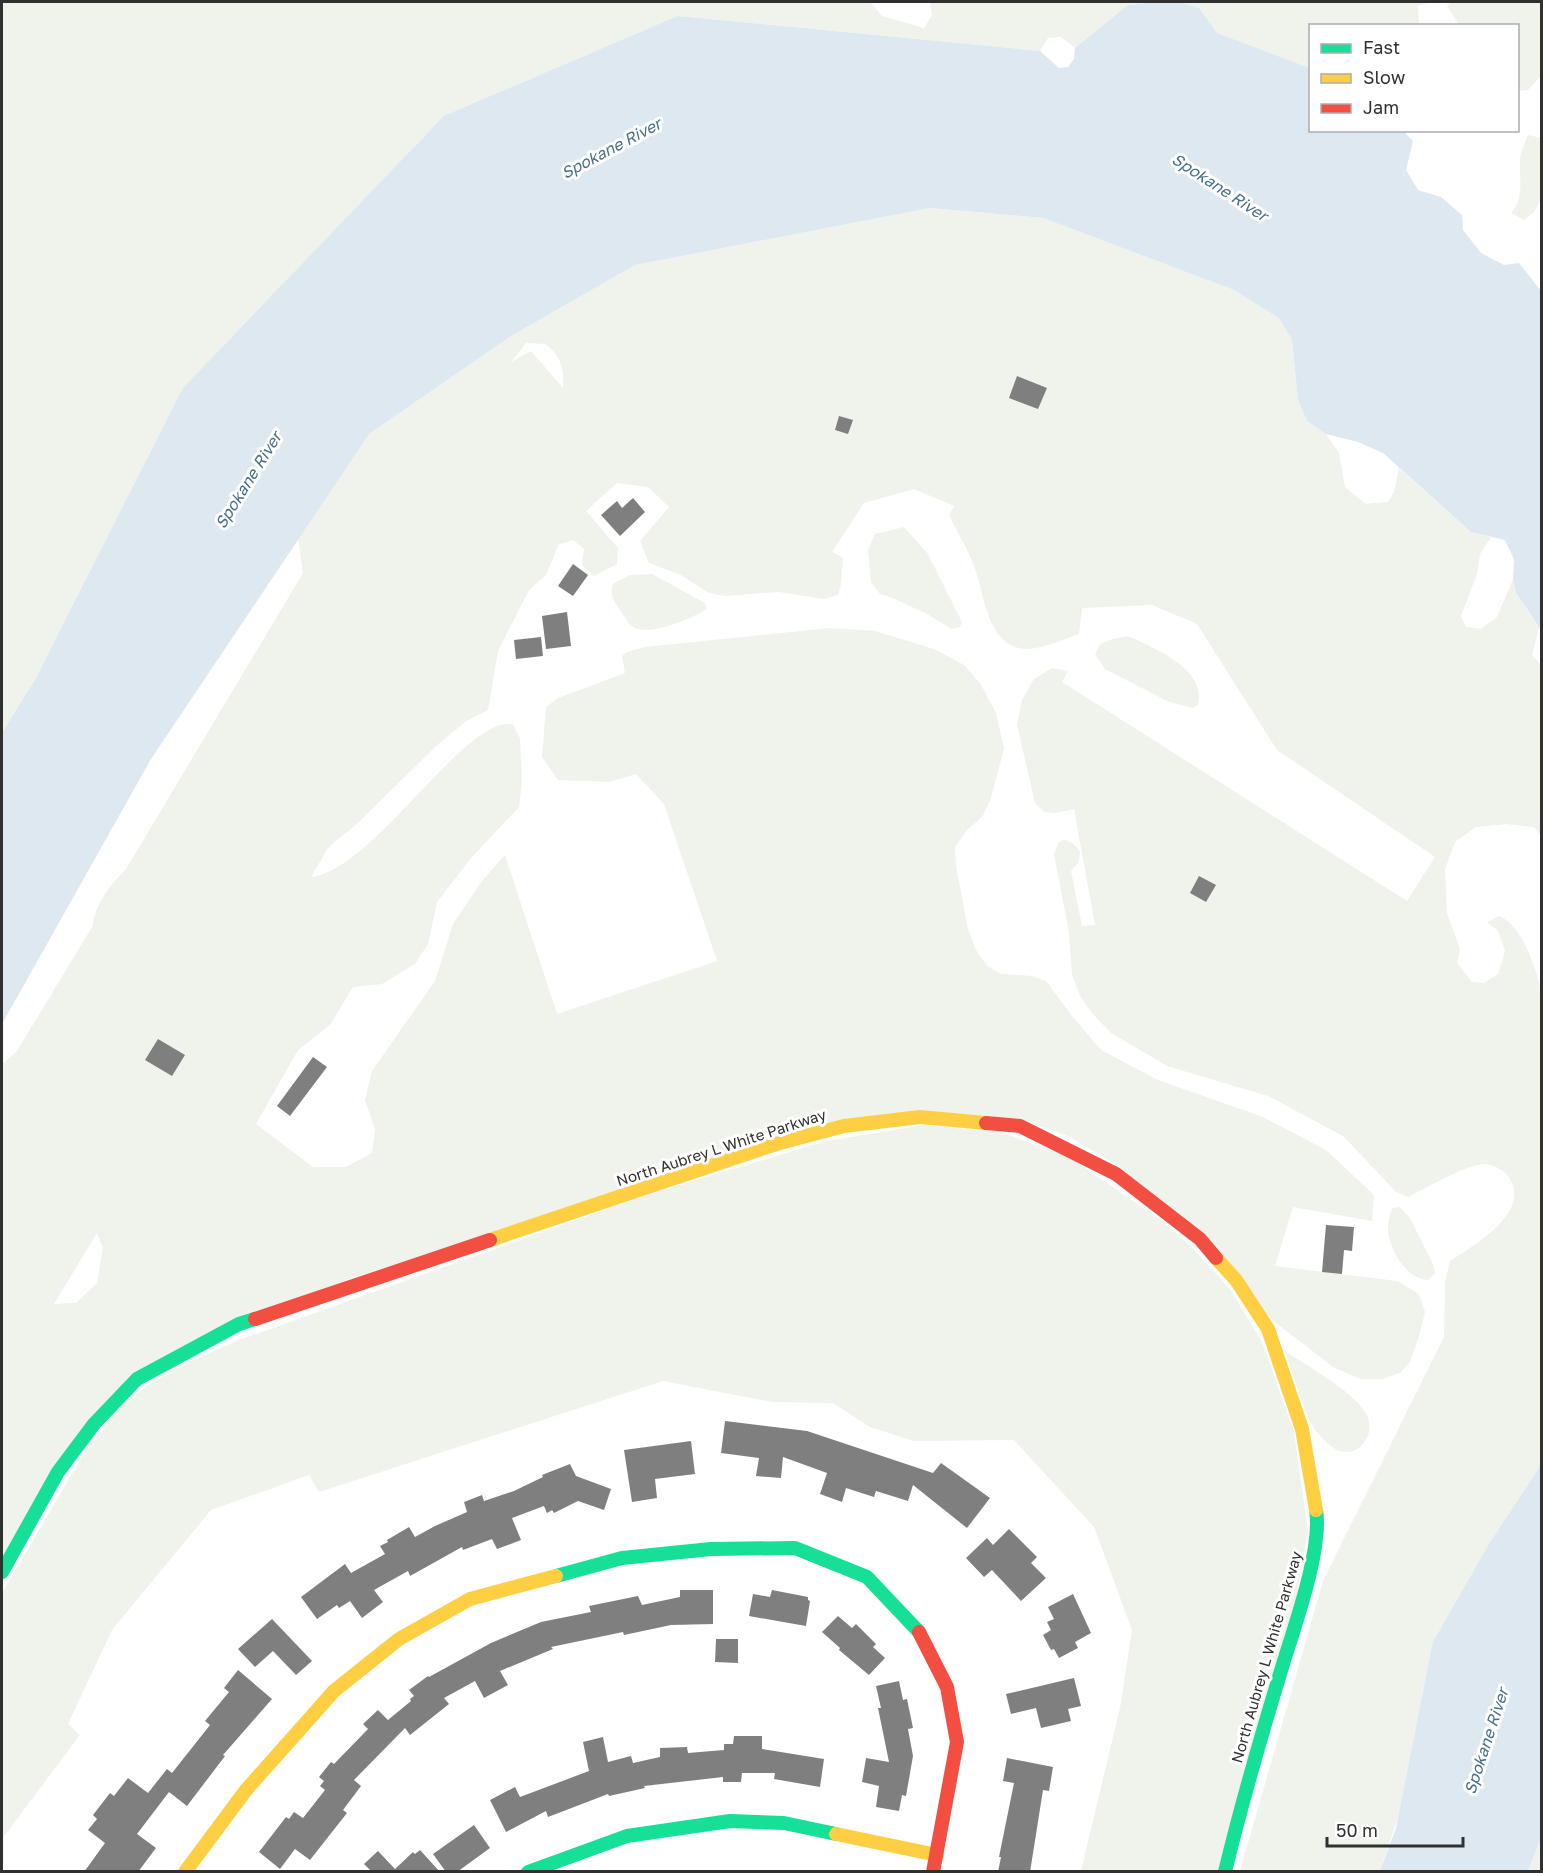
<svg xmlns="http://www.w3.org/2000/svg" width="1543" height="1873" font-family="'Golos Text',sans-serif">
<rect width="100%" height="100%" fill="#fff"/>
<path fill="#f0f2ec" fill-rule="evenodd" d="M 2,2 L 870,2 L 882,16 L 924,28 L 932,15 L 930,2 L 1154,2 L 1128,5 L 1075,48 L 1061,37 L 1048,38 L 1040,51 L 678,16 L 37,676 L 2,733 Z
M 1180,2 L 1430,2 L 1418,6 L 1419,25 L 1310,26 L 1310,68 L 1217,33 L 1199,8 Z
M 1451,2 L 1541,2 L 1541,76 L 1528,90 L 1518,91 L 1518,26 L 1459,25 L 1447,6 Z
M 1528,135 L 1541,138 L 1541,199 L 1534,212 L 1524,220 L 1511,213 C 1525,197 1519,178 1520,158 C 1521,151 1525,143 1528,135 Z
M 930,208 L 1043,218 L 1234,290 L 1279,318 L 1292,340 L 1298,400 L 1307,421 L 1326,434 L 1339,453 L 1345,487 L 1366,504 L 1388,502 L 1394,492 L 1399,468 L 1471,532 L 1491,537 L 1480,554 L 1477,574 L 1461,616 L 1466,627 L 1481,629 L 1497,617 L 1513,579 L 1516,593 L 1539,628 L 1532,655 L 1542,666 L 1541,836 L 1534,827 L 1506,824 L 1476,827 L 1455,842 L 1445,869 L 1447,913 L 1460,949 L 1457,963 L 1472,982 L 1484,983 L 1498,974 L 1505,951 L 1498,931 L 1487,922 L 1499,916 C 1522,925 1535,967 1541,989 L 1541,1465 L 1492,1539 L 1380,1871 L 1240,1871 L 1323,1581 L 1444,1337 L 1445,1282 L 1450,1261 C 1475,1245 1534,1211 1508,1176 C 1504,1170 1492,1164 1485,1164 C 1464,1165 1427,1188 1408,1197 L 1396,1192 L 1343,1136 L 1268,1096 L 1167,1066 L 1111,1033 L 1092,1013 L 1080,996 L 1072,974 L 1069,932 L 1054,854 L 1058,843 L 1064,839 L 1072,843 L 1080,851 L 1079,862 L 1071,871 L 1082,926 L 1095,925 L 1074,809 L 1056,813 L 1044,812 L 1035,803 L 1017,725 L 1022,700 L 1034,679 L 1052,668 L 1068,671 L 1062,682 L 1407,901 L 1435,857 L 1277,750 L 1197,624 L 1152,605 L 1082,608 L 1079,634 C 1060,640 1032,655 1013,646 C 986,634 984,593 975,569 C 969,551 958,533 949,515 L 954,506 L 914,489 L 864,503 L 832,552 L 843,558 L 841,584 L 838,595 L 824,599 L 779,592 L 725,596 L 709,593 L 681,575 L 649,563 L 640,541 L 669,507 L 648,487 L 617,483 L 586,511 L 618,548 L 617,564 L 594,576 L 582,565 L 584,549 L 573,540 L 559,544 L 546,575 L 529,590 L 498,651 L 488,710 L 465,722 L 436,746 L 359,822 L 328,848 L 311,877 C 374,870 464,716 513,724 L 520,739 L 522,780 L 519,807 L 472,857 L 437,902 L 428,944 L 415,964 L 382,984 L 353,987 L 330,1025 L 298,1050 L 256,1124 L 313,1167 L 346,1167 L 372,1153 L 375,1129 L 365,1100 L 372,1071 L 435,981 L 453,924 L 482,881 L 505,855 L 557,1014 L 717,961 L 664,804 L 636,774 L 609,782 L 558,780 L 542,757 L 546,707 L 558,698 L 625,673 L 622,656 L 627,652 L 645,647 L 830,628 L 875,631 L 934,649 L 964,665 L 980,683 L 996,713 L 1004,749 L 990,801 L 982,817 L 967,830 L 955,847 L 956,866 L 968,929 L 976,950 L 987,966 L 1001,974 L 1032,976 L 1046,981 L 1072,1016 L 1101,1050 L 1158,1080 L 1263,1117 L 1326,1150 L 1374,1195 L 1372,1221 L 1293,1207 L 1275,1266 L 1397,1281 L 1419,1294 L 1425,1312 L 1419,1336 L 1410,1362 L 1400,1373 L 1383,1379 L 1361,1379 L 1333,1367 L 1275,1322 L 1123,1169 L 1070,1137 L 1020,1119 L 917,1110 L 354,1277 L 136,1376 L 2,1559 L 2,1064 L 17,1051 L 92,927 C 96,903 109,886 126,869 L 303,573 L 298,539 L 369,434 L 511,336 L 635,265 ZM 526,343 L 546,344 C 561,357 564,367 563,388 L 531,351 L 511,362 ZM 97,1233 L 103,1248 L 97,1283 L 76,1303 L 54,1304 Z
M 904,527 L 928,554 L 962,622 L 960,627 L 951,629 L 929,615 L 893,598 L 880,594 L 871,582 L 868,550 L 875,534 Z
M 652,574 L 705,603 L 707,609 C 692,618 652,636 635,628 C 628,624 624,616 620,610 C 614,601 609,594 613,584 L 630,575 Z
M 1128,636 C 1154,648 1207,669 1198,705 L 1192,708 L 1167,701 L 1105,669 L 1095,654 L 1100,644 L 1113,639 Z
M 925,1125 L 1003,1133 L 1067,1156 L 1157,1217 L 1190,1245 L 1230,1289 L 1262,1342 L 1294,1432 L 1308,1531 L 1295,1604 L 1220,1871 L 1081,1871 L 1120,1708 L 1132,1630 L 1094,1527 L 1014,1440 L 914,1441 L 870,1427 L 833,1403 L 772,1402 L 663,1381 L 319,1492 L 309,1475 L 211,1510 L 112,1630 L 68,1724 L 80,1735 L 2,1839 L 2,1593 L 88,1447 L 120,1408 L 151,1382 L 193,1360 L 239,1340 L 644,1196 L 826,1141 Z
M 1400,1207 L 1410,1218 L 1433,1264 L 1435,1273 L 1428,1280 C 1406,1280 1387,1246 1388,1226 C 1388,1220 1391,1213 1392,1208 Z
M 1285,1351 C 1307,1366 1351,1390 1365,1412 C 1378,1430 1361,1460 1337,1450 C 1330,1447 1322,1438 1317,1432 C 1307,1422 1291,1368 1285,1351 Z
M 1541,1838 L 1541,1871 L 1528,1871 Z"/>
<path fill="#dde8f0" d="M 1154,2 L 1180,2 L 1199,8 L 1217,33 L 1310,68 L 1310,130 L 1403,131 L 1413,141 L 1406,170 L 1418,190 L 1441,197 L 1462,215 L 1463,230 L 1481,253 L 1504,265 L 1519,263 L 1541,291 L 1541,630 L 1516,593 L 1513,579 L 1514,559 L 1505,540 L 1471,532 L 1383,453 L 1358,442 L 1326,434 L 1307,421 L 1298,400 L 1292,340 L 1279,318 L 1234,290 L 1043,218 L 930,208 L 635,265 L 511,336 L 369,434 L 151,759 L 2,1024 L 2,733 L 37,676 L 183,388 L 444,116 L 678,16 L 1040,51 L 1059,68 L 1068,67 L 1074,59 L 1075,48 L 1128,5 Z
M 1541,1465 L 1541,1838 L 1528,1871 L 1380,1871 L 1396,1828 L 1433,1642 L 1492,1539 Z"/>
<path fill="#7f7f7f" d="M 1017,376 L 1047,388 L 1038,409 L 1009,398 Z
M 839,416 L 853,420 L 848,434 L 835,430 Z
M 633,498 L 645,512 L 620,536 L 601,515 L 617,501 L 622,508 Z
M 573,564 L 588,575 L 573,596 L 558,586 Z
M 567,612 L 571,646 L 546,649 L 542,616 Z
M 541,637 L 543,656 L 516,659 L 514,640 Z
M 1199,876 L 1216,885 L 1206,902 L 1190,893 Z
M 158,1039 L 185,1055 L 172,1076 L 145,1060 Z
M 313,1057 L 327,1067 L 290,1116 L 277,1106 Z
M 1326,1225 L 1354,1227 L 1352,1251 L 1344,1250 L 1342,1274 L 1322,1272 Z
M 725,1421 L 807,1431 L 933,1473 L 941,1463 L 990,1498 L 967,1528 L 913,1485 L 908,1501 L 876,1491 L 874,1497 L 846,1488 L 842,1502 L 820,1494 L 827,1473 L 783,1457 L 781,1478 L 756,1476 L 759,1458 L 721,1453 Z
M 691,1441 L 695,1474 L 655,1479 L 657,1498 L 632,1502 L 624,1450 Z
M 570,1464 L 576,1476 L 611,1489 L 604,1510 L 578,1501 L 554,1513 L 552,1510 L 547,1513 L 544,1506 L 512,1518 L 521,1540 L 497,1549 L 492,1539 L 463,1550 L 462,1547 L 410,1576 L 408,1571 L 374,1590 L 383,1602 L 362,1618 L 350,1601 L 339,1608 L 337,1605 L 317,1619 L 301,1597 L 345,1564 L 351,1573 L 385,1554 L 380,1546 L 388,1542 L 387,1540 L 409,1527 L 415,1537 L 435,1526 L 467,1512 L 464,1502 L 482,1495 L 484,1501 L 514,1491 L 543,1477 L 542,1475 Z
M 1009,1529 L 1037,1557 L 1031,1563 L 1046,1578 L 1021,1601 L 992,1570 L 984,1577 L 966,1558 L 987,1538 L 993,1545 Z
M 680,1590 L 713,1590 L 713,1624 L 671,1625 L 624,1635 L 623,1632 L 551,1647 L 553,1649 L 500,1671 L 508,1685 L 484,1698 L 475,1681 L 444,1698 L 449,1704 L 410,1735 L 405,1728 L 354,1780 L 361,1786 L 343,1810 L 347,1813 L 310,1860 L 295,1849 L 280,1869 L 259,1852 L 286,1817 L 289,1819 L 294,1812 L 303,1818 L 325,1790 L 320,1786 L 324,1781 L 319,1777 L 331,1762 L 334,1764 L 368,1729 L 363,1724 L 378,1710 L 388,1720 L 411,1701 L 410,1699 L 414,1696 L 409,1690 L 428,1676 L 429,1677 L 491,1643 L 541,1622 L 591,1612 L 589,1606 L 638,1596 L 642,1605 L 680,1597 Z
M 772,1590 L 808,1597 L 808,1600 L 810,1601 L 806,1626 L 749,1616 L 753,1594 L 770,1597 Z
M 1073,1594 L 1091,1633 L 1075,1642 L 1078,1648 L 1059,1658 L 1054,1649 L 1051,1650 L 1043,1635 L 1051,1630 L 1047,1622 L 1054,1619 L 1048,1607 Z
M 838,1616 L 852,1628 L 856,1624 L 876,1644 L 873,1647 L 885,1658 L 869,1675 L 839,1650 L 840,1648 L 822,1632 Z
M 272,1619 L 312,1661 L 296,1675 L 273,1651 L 255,1667 L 238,1649 Z
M 716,1639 L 738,1639 L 738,1663 L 715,1662 Z
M 238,1670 L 272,1699 L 223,1755 L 225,1756 L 187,1806 L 169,1792 L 137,1834 L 156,1848 L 138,1872 L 84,1872 L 105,1843 L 88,1830 L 97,1819 L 93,1815 L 110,1793 L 114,1796 L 128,1778 L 148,1793 L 167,1769 L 172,1773 L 210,1725 L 205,1721 L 229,1692 L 224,1688 Z
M 1074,1678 L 1081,1706 L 1068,1709 L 1071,1721 L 1041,1728 L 1036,1708 L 1011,1714 L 1006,1694 Z
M 899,1681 L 903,1700 L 907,1699 L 913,1728 L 908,1729 L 913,1756 L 906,1796 L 902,1795 L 899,1811 L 876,1807 L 879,1786 L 862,1782 L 866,1758 L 889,1762 L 878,1708 L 881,1708 L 876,1686 Z
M 734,1736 L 762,1736 L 762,1749 L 824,1759 L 820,1787 L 774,1779 L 775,1773 L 742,1773 L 741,1782 L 723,1782 L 723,1777 L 644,1786 L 645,1788 L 609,1796 L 608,1794 L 548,1817 L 546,1811 L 506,1832 L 490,1800 L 515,1787 L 520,1797 L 589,1771 L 583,1742 L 603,1737 L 608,1762 L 631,1756 L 633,1763 L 660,1757 L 660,1748 L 687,1747 L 688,1753 L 724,1750 L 724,1744 L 733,1744 Z
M 1007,1758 L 1053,1767 L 1049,1791 L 1043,1790 L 1030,1872 L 998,1872 L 1001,1857 L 999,1857 L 1014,1783 L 1003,1781 Z
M 474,1825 L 490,1848 L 457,1872 L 446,1872 L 433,1854 Z
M 420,1850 L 440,1872 L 372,1872 L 364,1864 L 378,1851 L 395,1869 L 413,1852 L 415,1854 Z"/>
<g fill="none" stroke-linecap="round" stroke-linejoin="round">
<path stroke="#16e098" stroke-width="14" d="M 2,1572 L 58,1472 L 94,1424 L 137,1379 L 239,1324 L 255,1319
M 556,1576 L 622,1558 L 711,1549 L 795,1548 L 867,1577 L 919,1632
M 528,1872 L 627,1836 L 730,1821 L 784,1823 L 836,1834
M 1225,1872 C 1241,1805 1260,1740 1280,1674 C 1292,1633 1323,1550 1316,1510"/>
<path stroke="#ffcf43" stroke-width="14" d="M 490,1240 L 776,1144 L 844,1126 L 920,1117 L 986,1123
M 1216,1258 L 1236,1280 L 1268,1329 L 1302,1429 L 1316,1510
M 836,1834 L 937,1855
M 185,1872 L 246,1790 L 334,1691 L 399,1639 L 470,1599 L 556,1576"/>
<path stroke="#f24e42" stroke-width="14" d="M 986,1123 L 1020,1126 L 1116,1174 L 1200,1239 L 1216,1258
M 255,1319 L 490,1240
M 919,1632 L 947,1687 L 957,1742 L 933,1872"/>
</g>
<g text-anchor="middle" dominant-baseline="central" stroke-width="6" stroke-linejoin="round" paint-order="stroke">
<g font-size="15" fill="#303030" stroke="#fff">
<text transform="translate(721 1147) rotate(-18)">North Aubrey L White Parkway</text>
<text transform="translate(1266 1657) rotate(-74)">North Aubrey L White Parkway</text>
</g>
<g font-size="16" font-style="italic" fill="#467089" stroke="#fff">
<text transform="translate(611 148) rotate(-28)">Spokane River</text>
<text transform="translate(1220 187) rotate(33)">Spokane River</text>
<text transform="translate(248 480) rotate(-58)">Spokane River</text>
<text transform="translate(1486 1741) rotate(-72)">Spokane River</text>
</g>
</g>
<rect width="1543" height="1873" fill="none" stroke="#303030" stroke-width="6"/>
<rect x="1309" y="24" width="210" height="108" fill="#ffffff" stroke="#acacac" stroke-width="1.5"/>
<rect x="1321" y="44" width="30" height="9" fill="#16e098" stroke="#acacac" stroke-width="1.5"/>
<text x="1363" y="54" font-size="18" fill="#303030">Fast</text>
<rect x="1321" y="74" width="30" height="9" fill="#ffcf43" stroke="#acacac" stroke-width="1.5"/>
<text x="1363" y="84" font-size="18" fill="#303030">Slow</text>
<rect x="1321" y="104" width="30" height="9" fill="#f24e42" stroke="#acacac" stroke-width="1.5"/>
<text x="1363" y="114" font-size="18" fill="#303030">Jam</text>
<path d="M1327 1837v9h136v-9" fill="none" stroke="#303030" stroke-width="3"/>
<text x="1336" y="1837" font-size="18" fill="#303030" stroke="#ffffff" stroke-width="4.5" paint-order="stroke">50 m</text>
</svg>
